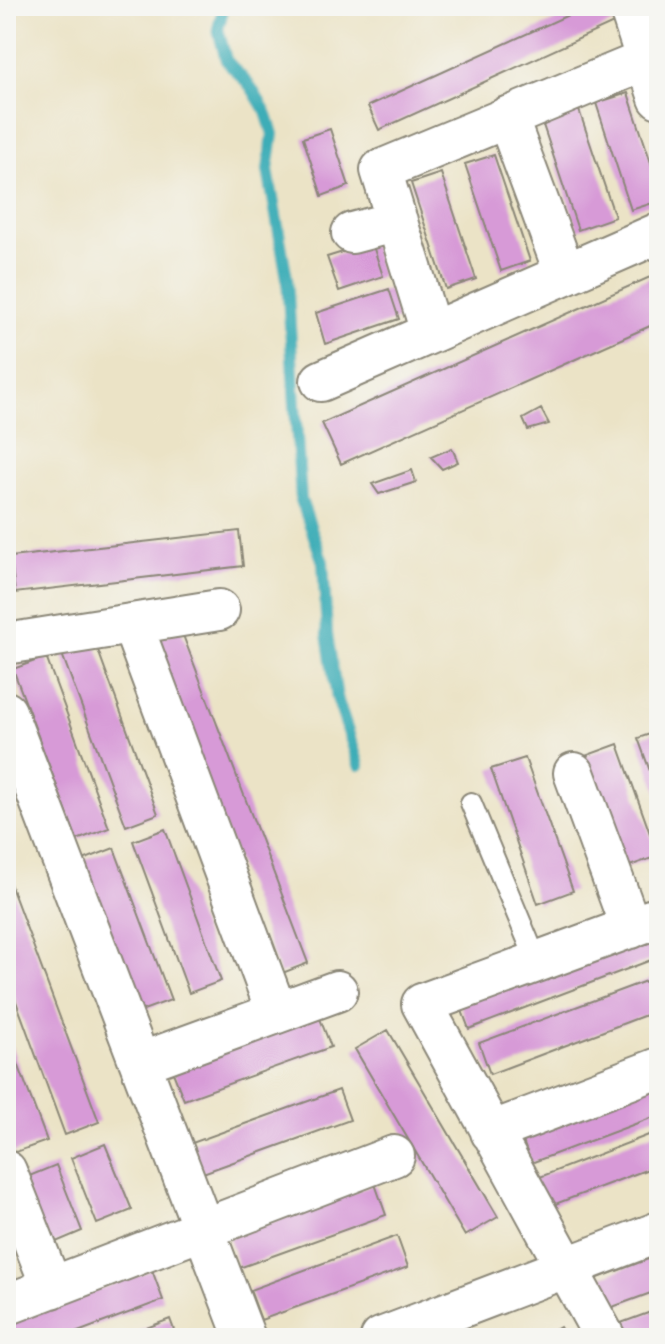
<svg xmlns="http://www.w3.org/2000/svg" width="665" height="1344" font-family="Mali,sans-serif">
<rect width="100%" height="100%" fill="#f6f6f2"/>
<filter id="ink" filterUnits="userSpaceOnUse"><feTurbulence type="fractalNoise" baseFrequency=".0125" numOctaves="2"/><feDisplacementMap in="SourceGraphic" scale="16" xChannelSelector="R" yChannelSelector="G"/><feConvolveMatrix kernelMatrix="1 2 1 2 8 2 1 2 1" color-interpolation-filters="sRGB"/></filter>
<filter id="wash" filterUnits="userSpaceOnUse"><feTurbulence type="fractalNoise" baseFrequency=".006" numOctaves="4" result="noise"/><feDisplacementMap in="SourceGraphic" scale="32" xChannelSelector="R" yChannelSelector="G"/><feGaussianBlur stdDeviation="1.8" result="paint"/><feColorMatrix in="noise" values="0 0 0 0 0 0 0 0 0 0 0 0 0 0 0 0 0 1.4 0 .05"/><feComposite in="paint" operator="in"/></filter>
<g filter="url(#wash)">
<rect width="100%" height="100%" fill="#ebe3c6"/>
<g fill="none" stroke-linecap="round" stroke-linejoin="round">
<path stroke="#3dadb7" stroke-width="12" d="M 224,6 L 218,29 L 226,60 L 251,87 L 266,112 L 273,134 L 268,170 L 287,278 L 301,500 L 323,562 L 327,634 L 337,698 L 359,765"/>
</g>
<g id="blocks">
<path fill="#d79ad7" d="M 588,6 L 612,6 L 618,21 L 379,130 L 368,106 Z
M 628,93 L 659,187 L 659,201 L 631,210 L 596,103 Z
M 579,110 L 615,217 L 578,230 L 542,122 Z
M 330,129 L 349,186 L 322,196 L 303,138 Z
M 494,155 L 530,261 L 501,271 L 465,164 Z
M 441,173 L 476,279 L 446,289 L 411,183 Z
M 372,243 L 383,276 L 339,291 L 327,257 Z
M 659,273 L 659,322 L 341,464 L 322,423 Z
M 389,289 L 399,319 L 325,344 L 316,313 Z
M 541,409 L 549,424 L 528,430 L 523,419 Z
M 452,448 L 458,462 L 442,469 L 431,457 Z
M 412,470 L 416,482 L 379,494 L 372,484 Z
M 239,531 L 243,566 L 15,593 L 11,557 Z
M 181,630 L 308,963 L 280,974 L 154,640 Z
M 95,642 L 158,814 L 126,826 L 62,654 Z
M 46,657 L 109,828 L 77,840 L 13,669 Z
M 659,731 L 659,796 L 638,738 Z
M 618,744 L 658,856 L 624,868 L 585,756 Z
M 525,758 L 573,891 L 538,904 L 491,769 Z
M 165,829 L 221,981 L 189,993 L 133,841 Z
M 114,848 L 171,1000 L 138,1012 L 83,860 Z
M 6,873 L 99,1122 L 65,1135 L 6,974 Z
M 659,923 L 659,957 L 469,1029 L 458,1000 Z
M 659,976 L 659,1010 L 490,1074 L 479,1043 Z
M 319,1016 L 331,1047 L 184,1100 L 172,1070 Z
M 388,1030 L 498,1217 L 465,1236 L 355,1049 Z
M 6,1032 L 47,1141 L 13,1153 L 6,1135 Z
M 659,1081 L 659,1115 L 531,1163 L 520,1133 Z
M 339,1090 L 350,1120 L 203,1173 L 192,1143 Z
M 659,1131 L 659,1165 L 542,1209 L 532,1180 Z
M 105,1144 L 132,1210 L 97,1224 L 71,1158 Z
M 56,1165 L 82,1231 L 49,1245 L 22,1179 Z
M 375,1184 L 386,1215 L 239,1268 L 229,1238 Z
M 397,1236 L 408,1267 L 261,1320 L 250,1290 Z
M 659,1255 L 659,1290 L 596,1313 L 585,1283 Z
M 152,1270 L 163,1300 L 62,1338 L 6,1338 L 6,1324 Z
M 659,1309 L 659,1338 L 611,1338 L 607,1328 Z
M 170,1319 L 177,1338 L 120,1338 Z
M 560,1327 L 566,1338 L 540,1338 Z"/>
</g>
</g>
<g filter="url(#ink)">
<use href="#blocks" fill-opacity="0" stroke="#8b8778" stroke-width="2"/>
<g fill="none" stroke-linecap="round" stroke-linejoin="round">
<g stroke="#8b8778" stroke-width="24">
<path id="service" d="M 471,803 L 537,962"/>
</g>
<g stroke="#8b8778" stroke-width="44">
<path id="minor" d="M 629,6 L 659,98
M 507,117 L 565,274
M 352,233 L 397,221
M 431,332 L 381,170 L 646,60
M 321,381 L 659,233
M 132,624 L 277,1013
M 6,644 L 219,610
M 6,712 L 245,1338
M 574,773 L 631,928
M 140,1063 L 337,991
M 491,1132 L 659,1068
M 6,1171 L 52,1288
M 6,1305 L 394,1156
M 381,1338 L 659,1232
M 605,1338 L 422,1004 L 659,917"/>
</g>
<use href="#service" stroke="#fff" stroke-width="20"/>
<use href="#minor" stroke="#fff" stroke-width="40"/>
</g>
</g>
<rect width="665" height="1344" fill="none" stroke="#f6f6f2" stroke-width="32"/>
</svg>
